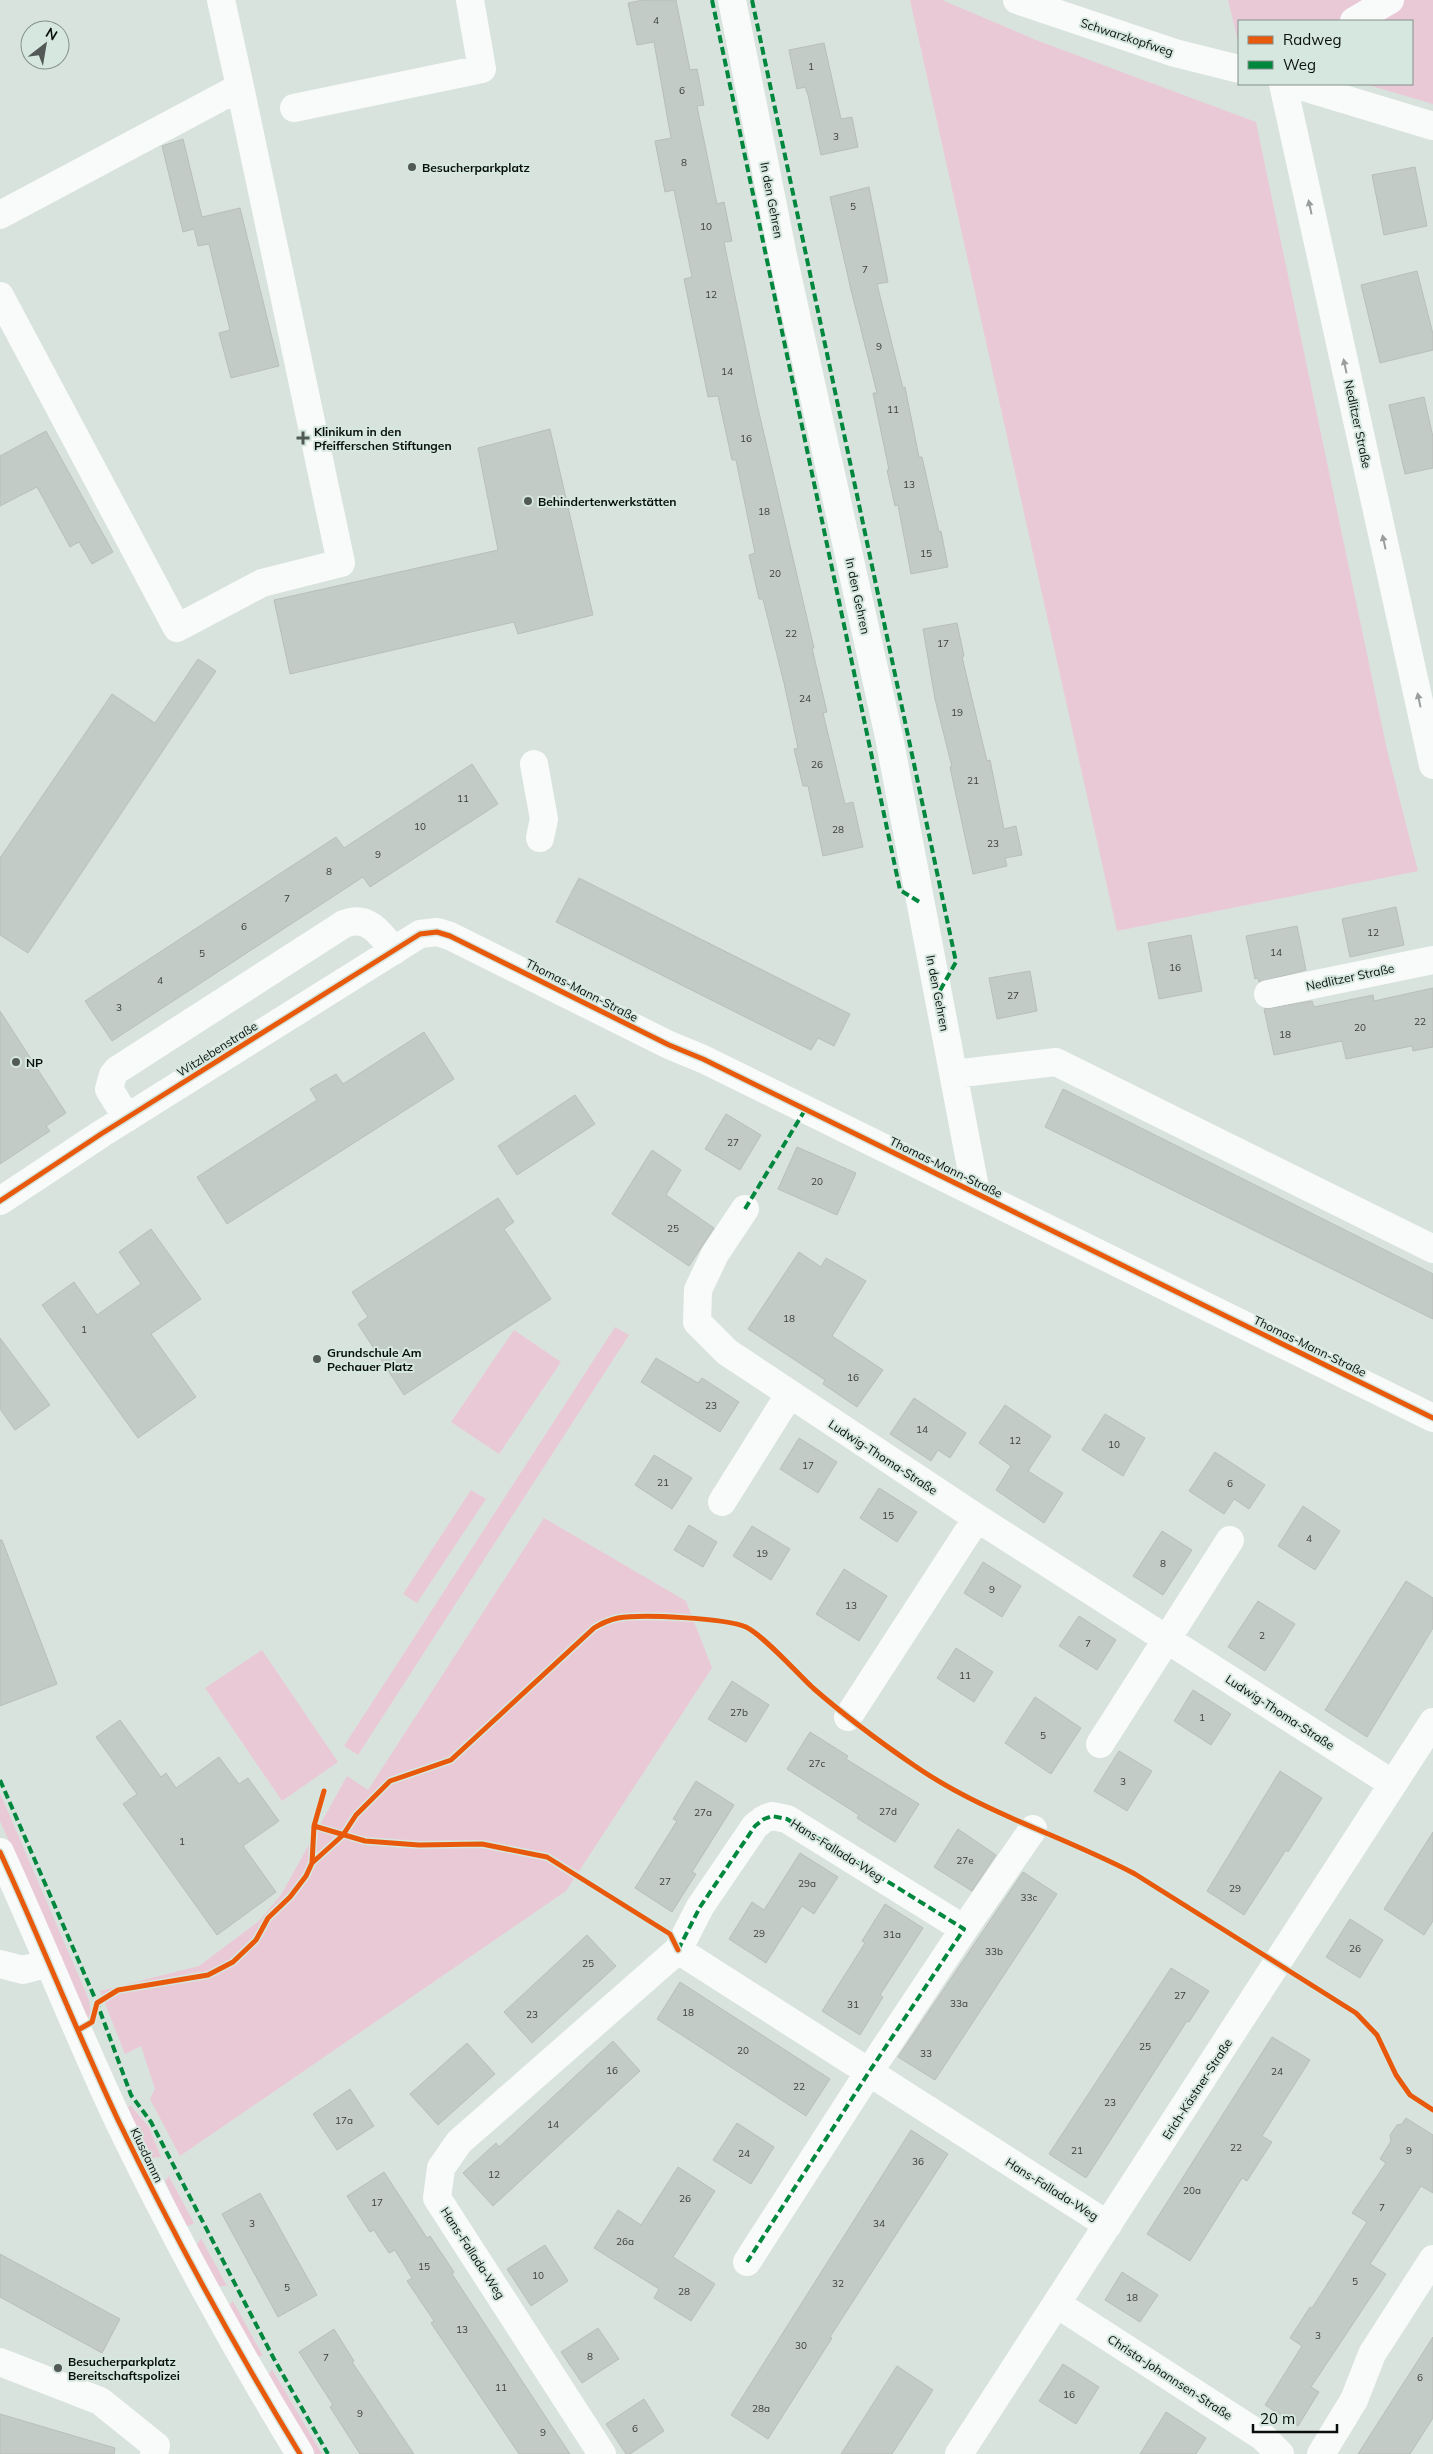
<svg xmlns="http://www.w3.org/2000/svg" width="1433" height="2454" font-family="Mulish,sans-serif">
<rect width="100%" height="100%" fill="#d9e3de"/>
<path fill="#eac9d6" d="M 910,0 L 942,0 L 1036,40 L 1256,122 L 1387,750 L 1418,871 L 1117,931 Z
M 1228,0 L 1433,0 L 1433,104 L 1365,84 L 1412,84 L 1412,21 L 1239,21 L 1239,45 Z
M 615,1327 L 629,1335 L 358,1755 L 344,1746 Z
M 514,1330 L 561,1362 L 499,1454 L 451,1422 Z
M 471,1490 L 486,1499 L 417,1603 L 403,1594 Z
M 544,1518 L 686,1601 L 712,1668 L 566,1891 L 180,2156 L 150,2099 L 155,2089 L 141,2046 L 125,2054 L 100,1991 L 199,1966 L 259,1921 L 281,1895 L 347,1776 L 368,1790 Z
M 262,1650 L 338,1762 L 282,1801 L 205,1688 Z
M 0,1793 L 89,2000 L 91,2014 L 87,2018 L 0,1821 Z
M 130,2105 L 149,2127 L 161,2157 L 150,2158 L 128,2108 Z
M 169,2176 L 194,2223 L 186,2227 L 165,2181 Z
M 201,2238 L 227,2286 L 219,2286 L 196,2246 Z
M 233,2301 L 263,2356 L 256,2357 L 228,2306 Z
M 272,2369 L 322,2454 L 315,2454 L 268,2376 Z"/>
<path fill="#c3cbc7" stroke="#b8bfbb" d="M 643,0 L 676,0 L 690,70 L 697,69 L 704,105 L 697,106 L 717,204 L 724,202 L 732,241 L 724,242 L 757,404 L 814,648 L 812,648 L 827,712 L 823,713 L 845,804 L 853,802 L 863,847 L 823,856 L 808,786 L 803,786 L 794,749 L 798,748 L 784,683 L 763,599 L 759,599 L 749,555 L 755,553 L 736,460 L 732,460 L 718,396 L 708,397 L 684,279 L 692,277 L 674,190 L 665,192 L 655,141 L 671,138 L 654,42 L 637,45 L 628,3 Z
M 824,43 L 841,119 L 852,117 L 858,147 L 821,155 L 808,95 L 805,87 L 797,89 L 789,50 Z
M 183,139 L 202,217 L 240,208 L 279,366 L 231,378 L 219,333 L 230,330 L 209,244 L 198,246 L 194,229 L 183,232 L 162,146 Z
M 1415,167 L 1427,226 L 1384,235 L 1372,175 Z
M 869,187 L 888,282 L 877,284 L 903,388 L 905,387 L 919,457 L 922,457 L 939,532 L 941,531 L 948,567 L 911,574 L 898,505 L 895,506 L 887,470 L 889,470 L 873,393 L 877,393 L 851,290 L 830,197 Z
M 1417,271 L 1433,334 L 1433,350 L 1380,363 L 1361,285 Z
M 1424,397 L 1433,437 L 1433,468 L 1405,474 L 1389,405 Z
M 550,429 L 593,615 L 518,634 L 514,622 L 290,674 L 274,600 L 498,550 L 478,448 Z
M 46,431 L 113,552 L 92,564 L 79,542 L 70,547 L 37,487 L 0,506 L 0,456 Z
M 957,623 L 964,656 L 962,657 L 987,761 L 990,760 L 1004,829 L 1016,826 L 1022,855 L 1005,858 L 1007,866 L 973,874 L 950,767 L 952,767 L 935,699 L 923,629 Z
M 198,659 L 216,671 L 28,953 L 0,935 L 0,858 L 112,694 L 155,723 Z
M 472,764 L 498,804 L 370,887 L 363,877 L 112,1041 L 85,1001 L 336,837 L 344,848 Z
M 579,878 L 850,1014 L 834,1046 L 818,1038 L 811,1050 L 556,922 Z
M 1396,907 L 1404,945 L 1350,957 L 1342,919 Z
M 1297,926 L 1306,970 L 1259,982 L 1258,978 L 1255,979 L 1246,936 Z
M 1191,935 L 1202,991 L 1159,999 L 1148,943 Z
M 1030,971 L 1037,1011 L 997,1019 L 989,978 Z
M 1433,988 L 1433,1047 L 1413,1051 L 1412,1046 L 1346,1059 L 1342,1041 L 1274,1055 L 1264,1009 L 1312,1001 L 1314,1007 L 1373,995 L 1374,1001 Z
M 0,1011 L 66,1113 L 46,1126 L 50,1131 L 0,1164 Z
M 424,1032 L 454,1079 L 227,1224 L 197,1177 L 317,1100 L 310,1089 L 336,1074 L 343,1084 Z
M 1063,1089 L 1433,1274 L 1433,1319 L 1045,1127 Z
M 575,1095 L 595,1124 L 517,1175 L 498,1146 Z
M 726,1114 L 761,1135 L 740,1170 L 705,1149 Z
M 797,1147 L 856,1173 L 837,1215 L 778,1189 Z
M 652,1150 L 681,1170 L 666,1195 L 714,1228 L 689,1266 L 612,1214 Z
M 498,1198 L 514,1222 L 504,1229 L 551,1299 L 404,1395 L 358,1324 L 368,1317 L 352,1292 Z
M 151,1229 L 201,1299 L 151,1334 L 196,1397 L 138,1438 L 42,1305 L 74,1282 L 97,1315 L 141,1284 L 119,1252 Z
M 799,1252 L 821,1267 L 826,1258 L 866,1281 L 832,1336 L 883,1370 L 857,1407 L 823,1384 L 825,1380 L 748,1329 Z
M 0,1338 L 50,1405 L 15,1430 L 0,1409 Z
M 656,1358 L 698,1383 L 702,1378 L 739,1402 L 720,1432 L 641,1382 Z
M 914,1398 L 966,1433 L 950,1458 L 938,1450 L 931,1461 L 890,1434 Z
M 1005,1405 L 1051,1436 L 1028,1471 L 1063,1493 L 1044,1523 L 996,1490 L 1011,1466 L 979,1443 Z
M 1105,1414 L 1145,1438 L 1123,1476 L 1082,1450 Z
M 799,1438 L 837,1462 L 818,1493 L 780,1469 Z
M 1215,1452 L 1265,1485 L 1249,1509 L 1234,1499 L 1224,1514 L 1189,1491 Z
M 654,1455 L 692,1478 L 672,1509 L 635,1485 Z
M 879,1488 L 917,1512 L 897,1542 L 860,1518 Z
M 1303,1506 L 1340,1531 L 1315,1570 L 1278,1546 Z
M 689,1525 L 717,1542 L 703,1567 L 674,1550 Z
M 752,1526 L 790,1549 L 771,1580 L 733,1556 Z
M 1162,1531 L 1192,1550 L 1163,1595 L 1133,1576 Z
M 0,1540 L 2,1540 L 57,1684 L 0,1706 Z
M 983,1562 L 1021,1586 L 1002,1617 L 964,1593 Z
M 844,1569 L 887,1596 L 859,1641 L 816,1614 Z
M 1406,1581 L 1433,1598 L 1433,1628 L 1367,1737 L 1325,1710 Z
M 1258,1601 L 1295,1624 L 1265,1671 L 1228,1647 Z
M 1079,1616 L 1116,1640 L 1097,1670 L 1059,1646 Z
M 956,1648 L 993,1672 L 974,1702 L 937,1678 Z
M 732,1681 L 769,1705 L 746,1742 L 708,1719 Z
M 1193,1690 L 1231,1714 L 1211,1745 L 1174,1721 Z
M 1035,1697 L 1081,1728 L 1051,1774 L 1005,1743 Z
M 120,1720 L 161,1777 L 166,1773 L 176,1788 L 219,1757 L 239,1784 L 248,1778 L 279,1821 L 243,1846 L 276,1892 L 217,1935 L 123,1804 L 137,1794 L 96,1737 Z
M 810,1732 L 848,1756 L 846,1759 L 919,1804 L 895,1842 L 857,1818 L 859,1815 L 787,1769 Z
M 1119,1751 L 1152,1771 L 1127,1811 L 1094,1791 Z
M 1280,1771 L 1322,1798 L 1288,1852 L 1286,1850 L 1244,1915 L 1207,1891 Z
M 696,1781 L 734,1805 L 692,1872 L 696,1874 L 672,1912 L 635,1888 L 677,1821 L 673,1819 Z
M 958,1829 L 996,1855 L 972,1891 L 934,1867 Z
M 1433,1832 L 1433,1921 L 1424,1935 L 1384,1909 Z
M 800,1853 L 838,1877 L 814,1914 L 802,1906 L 766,1963 L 729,1939 L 752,1902 L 764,1910 Z
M 1023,1872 L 1057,1894 L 935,2080 L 898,2057 Z
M 885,1904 L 923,1928 L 880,1995 L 883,1997 L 860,2035 L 822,2011 L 865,1943 L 862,1941 Z
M 1350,1919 L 1383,1940 L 1360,1978 L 1326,1957 Z
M 587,1935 L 616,1966 L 532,2043 L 504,2012 Z
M 1171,1968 L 1209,1991 L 1189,2022 L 1187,2021 L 1086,2178 L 1049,2154 Z
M 680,1982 L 830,2079 L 806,2116 L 657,2019 Z
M 1272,2037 L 1310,2060 L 1262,2136 L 1272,2142 L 1247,2181 L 1242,2178 L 1190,2261 L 1147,2234 Z
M 613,2041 L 640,2071 L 493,2206 L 463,2173 L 496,2143 L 499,2147 Z
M 467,2043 L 495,2074 L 438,2125 L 410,2094 Z
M 350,2089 L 374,2126 L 337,2150 L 313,2114 Z
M 1406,2118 L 1433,2135 L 1433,2193 L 1421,2186 L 1370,2264 L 1386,2274 L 1311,2387 L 1319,2392 L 1298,2426 L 1265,2405 L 1302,2346 L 1290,2338 L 1310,2307 L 1312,2308 L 1367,2222 L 1352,2213 L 1386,2163 L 1380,2159 L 1391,2141 L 1390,2135 L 1397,2125 L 1402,2124 Z
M 737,2123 L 774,2147 L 751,2184 L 713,2160 Z
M 911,2130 L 948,2154 L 830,2337 L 832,2338 L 768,2439 L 731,2415 Z
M 678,2167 L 715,2191 L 673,2257 L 715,2284 L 691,2321 L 654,2298 L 659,2289 L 594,2248 L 618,2210 L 641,2225 Z
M 384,2172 L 427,2238 L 430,2236 L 454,2272 L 452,2274 L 570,2454 L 519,2454 L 431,2323 L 434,2321 L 407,2281 L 412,2278 L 395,2250 L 389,2253 L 374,2230 L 370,2232 L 347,2196 Z
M 260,2193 L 317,2295 L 278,2317 L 222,2214 Z
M 545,2245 L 568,2281 L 531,2306 L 507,2269 Z
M 0,2254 L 120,2319 L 102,2353 L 0,2297 Z
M 1122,2272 L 1158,2295 L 1140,2322 L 1105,2300 Z
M 598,2328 L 619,2359 L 582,2383 L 561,2352 Z
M 334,2329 L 354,2361 L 352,2362 L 414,2454 L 360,2454 L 330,2407 L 333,2405 L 299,2352 Z
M 1433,2337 L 1433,2418 L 1410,2454 L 1358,2454 Z
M 1063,2364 L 1099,2387 L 1076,2424 L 1039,2401 Z
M 897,2366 L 933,2390 L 892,2454 L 841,2454 Z
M 644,2399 L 664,2431 L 630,2454 L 626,2454 L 606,2424 Z
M 1166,2412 L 1206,2438 L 1196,2454 L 1140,2454 Z
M 0,2414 L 115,2448 L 114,2454 L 0,2454 Z"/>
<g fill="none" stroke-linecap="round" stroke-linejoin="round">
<path stroke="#f9fbfa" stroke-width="28" d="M 732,0 L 783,256 L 889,737 L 976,1193
M 1017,0 L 1175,53 L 1239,69
M 1354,21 L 1390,0
M 1283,84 L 1433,765
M 1294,84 L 1433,126
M 294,108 L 482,69 L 470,0
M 0,215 L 240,87 L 221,0
M 0,296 L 177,628 L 262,583 L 341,563 L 240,87
M 534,764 L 544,819 L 540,838
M 1268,994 L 1433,960
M 954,1074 L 1056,1062 L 1433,1249
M 127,1118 L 109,1089 L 113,1075 L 117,1070 L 344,924 C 368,914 381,934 394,951
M 0,1201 L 101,1134 L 420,934 L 437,932 L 450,936 L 669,1045 L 703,1059 L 1433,1418
M 745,1209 L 715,1254 L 698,1290 L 697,1322 L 727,1352 L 977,1518 L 1393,1784
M 722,1502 L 789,1395
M 848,1717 L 977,1518
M 1100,1744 L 1230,1540
M 0,1852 C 41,1941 77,2033 119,2122 C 174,2236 234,2346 300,2454
M 964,1929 L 1033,1829
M 678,1950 L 700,1907 L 755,1826 L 764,1819 L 772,1816 L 787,1819 L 964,1929 L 869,2072 L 747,2262
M 0,1964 L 23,1970 L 49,1963
M 1057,2304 L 1263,2437 L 1280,2454
M 0,2362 L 100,2401 L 156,2446 L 154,2454
M 602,2454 L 437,2198 L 441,2168 L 459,2142 L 678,1950 L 1108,2225
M 959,2454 L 1433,1722
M 1321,2454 L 1354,2400 L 1372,2354 L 1433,2259"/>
<path stroke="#00873e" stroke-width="4" stroke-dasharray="8 4" stroke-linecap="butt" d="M 712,0 L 900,890 L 921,903
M 752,0 L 956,962 L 938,994
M 745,1209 L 805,1110
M 0,1780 L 97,2003 L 131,2095 L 151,2122 L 274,2359 L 328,2454
M 678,1950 L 700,1907 L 755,1826 L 764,1819 L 772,1816 L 787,1819 L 964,1929 L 869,2072 L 747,2262"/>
<g stroke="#d5e7de" stroke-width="8">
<path id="cycleway" d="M 0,1201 L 101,1134 L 420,934 L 437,932 L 450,936 L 669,1045 L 703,1059 L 1433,1418
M 314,1826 L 365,1841 L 419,1845 L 482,1844 L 547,1857 L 670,1934 L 678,1950
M 0,1852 C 41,1941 77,2033 119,2122 C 174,2236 234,2346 300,2454
M 312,1863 L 314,1826 L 324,1791
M 78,2030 L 92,2022 L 97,2003 L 118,1990 L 208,1975 L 233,1962 L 256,1940 L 268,1918 L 290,1897 L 306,1876 L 312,1863 L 343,1835 L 356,1815 L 390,1781 L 451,1760 L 594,1628 C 602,1623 609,1620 618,1618 C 641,1614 726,1618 746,1627 C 763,1635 797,1673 813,1688 C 845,1716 880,1742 915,1766 C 983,1813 1063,1836 1135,1874 L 1356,2013 L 1377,2035 L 1396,2075 L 1410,2095 L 1433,2110"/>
</g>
<use href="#cycleway" stroke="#e8590c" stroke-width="5"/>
</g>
<defs><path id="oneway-solid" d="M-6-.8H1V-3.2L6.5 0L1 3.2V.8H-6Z" transform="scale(1.25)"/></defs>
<g fill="#999d9b">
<use href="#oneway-solid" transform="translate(1310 207) rotate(-102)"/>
<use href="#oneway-solid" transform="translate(1345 366) rotate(-102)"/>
<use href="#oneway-solid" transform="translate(1384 542) rotate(-102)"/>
<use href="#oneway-solid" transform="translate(1419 700) rotate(-102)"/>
</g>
<g fill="#525956" stroke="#d5e7de" stroke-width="2">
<circle cx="412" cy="167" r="5"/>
<path d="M300.5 430.5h5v5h5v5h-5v5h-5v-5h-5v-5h5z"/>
<circle cx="528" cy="501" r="5"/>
<circle cx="16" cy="1062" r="5"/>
<circle cx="317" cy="1359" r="5"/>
<circle cx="58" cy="2368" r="5"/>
</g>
<g text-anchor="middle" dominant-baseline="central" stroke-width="4" stroke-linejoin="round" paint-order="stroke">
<g font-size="10" fill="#383f3c">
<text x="656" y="20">4</text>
<text x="811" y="66">1</text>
<text x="682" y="90">6</text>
<text x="836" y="136">3</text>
<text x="684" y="162">8</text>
<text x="853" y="206">5</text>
<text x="706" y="226">10</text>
<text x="865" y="269">7</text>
<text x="711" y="294">12</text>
<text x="879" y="346">9</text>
<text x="727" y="371">14</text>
<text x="893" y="409">11</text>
<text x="746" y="438">16</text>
<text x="909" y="484">13</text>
<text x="764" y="511">18</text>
<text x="926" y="553">15</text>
<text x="775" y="573">20</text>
<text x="791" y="633">22</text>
<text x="943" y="643">17</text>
<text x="805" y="698">24</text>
<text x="957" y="712">19</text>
<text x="817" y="764">26</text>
<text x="973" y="780">21</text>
<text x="463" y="798">11</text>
<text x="420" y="826">10</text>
<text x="838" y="829">28</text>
<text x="993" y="843">23</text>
<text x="378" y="854">9</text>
<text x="329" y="871">8</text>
<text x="287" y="898">7</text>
<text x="244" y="926">6</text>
<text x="1373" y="932">12</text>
<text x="1276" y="952">14</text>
<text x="202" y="953">5</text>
<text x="1175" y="967">16</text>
<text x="160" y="980">4</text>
<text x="1013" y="995">27</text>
<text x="119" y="1007">3</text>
<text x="1420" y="1021">22</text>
<text x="1360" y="1027">20</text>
<text x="1285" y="1034">18</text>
<text x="733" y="1142">27</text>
<text x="817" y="1181">20</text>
<text x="673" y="1228">25</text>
<text x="789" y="1318">18</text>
<text x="84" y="1329">1</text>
<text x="853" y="1377">16</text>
<text x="711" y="1405">23</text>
<text x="922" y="1429">14</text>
<text x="1015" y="1440">12</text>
<text x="1114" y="1444">10</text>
<text x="808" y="1465">17</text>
<text x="663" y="1482">21</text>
<text x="1230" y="1483">6</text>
<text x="888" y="1515">15</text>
<text x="1309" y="1538">4</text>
<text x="762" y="1553">19</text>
<text x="1163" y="1563">8</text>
<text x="992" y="1589">9</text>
<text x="851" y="1605">13</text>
<text x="1262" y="1635">2</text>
<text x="1088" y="1643">7</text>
<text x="965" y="1675">11</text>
<text x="739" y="1712">27b</text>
<text x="1202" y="1717">1</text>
<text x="1043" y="1735">5</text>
<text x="817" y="1763">27c</text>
<text x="1123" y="1781">3</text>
<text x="888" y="1811">27d</text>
<text x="703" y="1812">27a</text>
<text x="182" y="1841">1</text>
<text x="965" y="1860">27e</text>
<text x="665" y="1881">27</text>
<text x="807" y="1883">29a</text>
<text x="1235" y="1888">29</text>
<text x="1029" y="1897">33c</text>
<text x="759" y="1933">29</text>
<text x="892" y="1934">31a</text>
<text x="1355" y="1948">26</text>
<text x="994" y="1951">33b</text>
<text x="588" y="1963">25</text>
<text x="1180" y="1995">27</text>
<text x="959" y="2003">33a</text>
<text x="853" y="2004">31</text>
<text x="688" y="2012">18</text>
<text x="532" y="2014">23</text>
<text x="1145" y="2046">25</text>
<text x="743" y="2050">20</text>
<text x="926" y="2053">33</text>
<text x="612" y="2070">16</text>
<text x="1277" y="2071">24</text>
<text x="799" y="2086">22</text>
<text x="1110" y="2102">23</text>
<text x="344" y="2120">17a</text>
<text x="553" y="2124">14</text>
<text x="1236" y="2147">22</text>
<text x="1077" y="2150">21</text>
<text x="1409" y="2150">9</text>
<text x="744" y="2153">24</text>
<text x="918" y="2161">36</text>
<text x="494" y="2174">12</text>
<text x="1192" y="2190">20a</text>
<text x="685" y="2198">26</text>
<text x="377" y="2202">17</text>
<text x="1382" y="2207">7</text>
<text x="252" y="2223">3</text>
<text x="879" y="2223">34</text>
<text x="625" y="2241">26a</text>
<text x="424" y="2266">15</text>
<text x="538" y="2275">10</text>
<text x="1355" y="2281">5</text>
<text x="838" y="2283">32</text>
<text x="287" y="2287">5</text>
<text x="684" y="2291">28</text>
<text x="1132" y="2297">18</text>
<text x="462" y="2329">13</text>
<text x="1318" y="2335">3</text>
<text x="801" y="2345">30</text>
<text x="590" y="2356">8</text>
<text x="326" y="2357">7</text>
<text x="1420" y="2377">6</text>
<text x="501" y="2387">11</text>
<text x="1069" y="2394">16</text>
<text x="761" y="2408">28a</text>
<text x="360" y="2413">9</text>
<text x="635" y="2428">6</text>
<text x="543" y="2432">9</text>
</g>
<g font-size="12" fill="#090f0c" stroke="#d5e7de">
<text transform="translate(1127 37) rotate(18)">Schwarzkopfweg</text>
<text transform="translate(772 200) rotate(79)">In den Gehren</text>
<text transform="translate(1358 424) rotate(78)">Nedlitzer Straße</text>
<text transform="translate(858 596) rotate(78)">In den Gehren</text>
<text transform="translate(1350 977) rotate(-12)">Nedlitzer Straße</text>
<text transform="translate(582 990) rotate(27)">Thomas-Mann-Straße</text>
<text transform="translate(938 993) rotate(79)">In den Gehren</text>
<text transform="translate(217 1049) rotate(-32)">Witzlebenstraße</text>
<text transform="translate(946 1167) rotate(26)">Thomas-Mann-Straße</text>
<text transform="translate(1310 1346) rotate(26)">Thomas-Mann-Straße</text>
<text transform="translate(883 1457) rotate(33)">Ludwig-Thoma-Straße</text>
<text transform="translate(1280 1712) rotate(33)">Ludwig-Thoma-Straße</text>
<text transform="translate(837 1850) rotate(32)">Hans-Fallada-Weg</text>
<text transform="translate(1197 2089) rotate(-57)">Erich-Kästner-Straße</text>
<text transform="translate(147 2155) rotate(64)">Klusdamm</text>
<text transform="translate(1052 2189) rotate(32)">Hans-Fallada-Weg</text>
<text transform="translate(473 2253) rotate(57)">Hans-Fallada-Weg</text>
<text transform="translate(1170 2377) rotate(33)">Christa-Johannsen-Straße</text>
</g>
<g font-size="12" font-weight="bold" fill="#090f0c" stroke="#d5e7de" text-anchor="start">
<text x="422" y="167">Besucherparkplatz</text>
<text x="314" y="431">Klinikum in den<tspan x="314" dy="14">Pfeifferschen Stiftungen</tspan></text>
<text x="538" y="501">Behindertenwerkstätten</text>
<text x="26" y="1062">NP</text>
<text x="327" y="1352">Grundschule Am<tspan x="327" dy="14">Pechauer Platz</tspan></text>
<text x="68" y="2361">Besucherparkplatz<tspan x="68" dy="14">Bereitschaftspolizei</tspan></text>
</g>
</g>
<rect x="1238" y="20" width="175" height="65" fill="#d5e7de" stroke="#83918a"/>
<rect x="1248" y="36" width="25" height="8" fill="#e8590c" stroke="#83918a"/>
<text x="1283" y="45" font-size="15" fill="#090f0c">Radweg</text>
<rect x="1248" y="61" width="25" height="8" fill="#00873e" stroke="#83918a"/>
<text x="1283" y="70" font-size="15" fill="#090f0c">Weg</text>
<g transform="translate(45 45) rotate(31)"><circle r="24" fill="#d5e7de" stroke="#83918a"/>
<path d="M0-4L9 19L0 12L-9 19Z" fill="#525956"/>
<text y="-8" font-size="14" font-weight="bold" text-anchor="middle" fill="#090f0c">N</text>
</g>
<path d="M1253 2424v8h84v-8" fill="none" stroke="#090f0c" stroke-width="2.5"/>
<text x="1260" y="2424" font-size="15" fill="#090f0c" stroke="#d5e7de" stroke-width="4" paint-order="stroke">20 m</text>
</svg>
